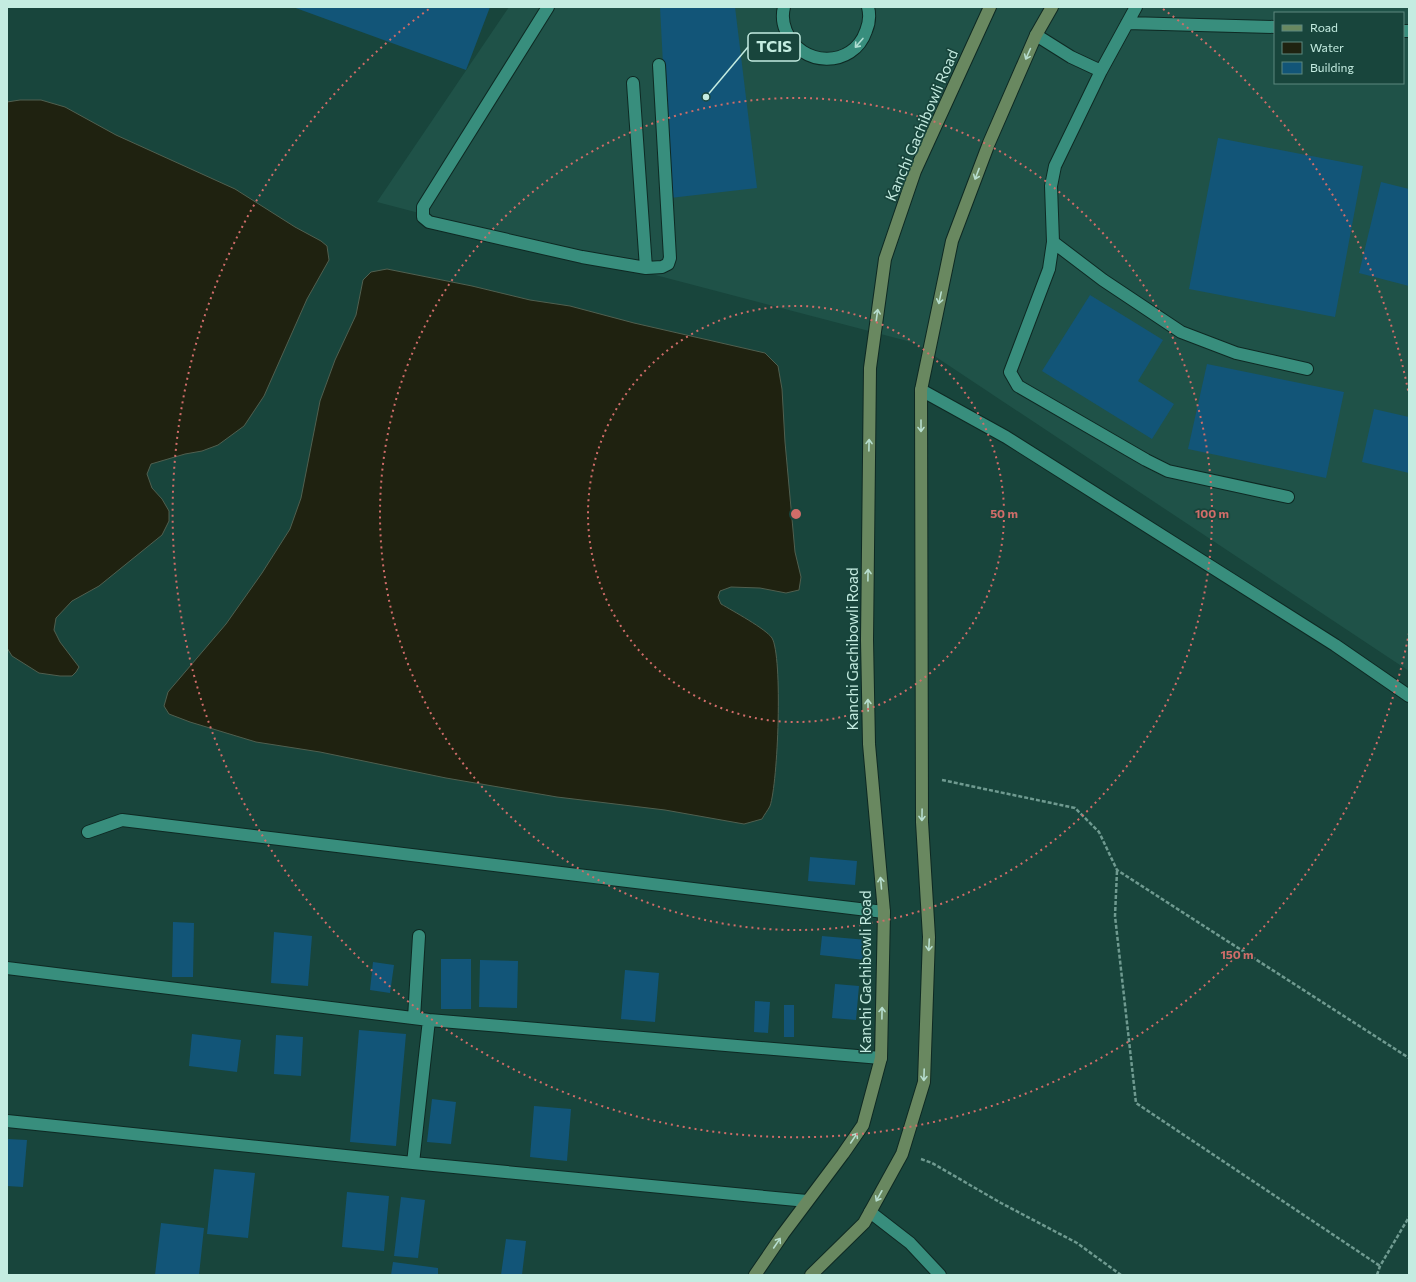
<svg xmlns="http://www.w3.org/2000/svg" width="1416" height="1282" font-family="Commissioner,sans-serif">
<rect width="100%" height="100%" fill="#18453c"/>
<path fill="#1f5248" fill-rule="evenodd" d="M 509,7 L 1409,7 L 1409,671 L 915,343 L 377,202 ZM 1275,13 L 1403,13 L 1403,83 L 1275,83 Z"/>
<path fill="#1f2210" stroke="#505f4f" d="M 20,100 L 41,100 L 65,107 L 116,135 L 235,189 L 295,227 L 321,241 L 327,246 L 329,260 L 307,299 L 264,396 L 244,426 L 218,445 L 202,451 L 185,454 L 151,464 L 147,474 L 152,488 L 162,499 L 169,511 L 169,521 L 162,535 L 99,586 L 72,601 L 56,618 L 54,630 L 60,642 L 79,667 L 76,672 L 72,676 L 60,676 L 39,673 L 12,656 L 7,648 L 7,102 Z
M 387,269 L 472,286 L 530,300 L 570,306 L 634,323 L 765,353 L 778,366 L 782,389 L 785,442 L 795,552 L 801,577 L 799,590 L 786,593 L 760,588 L 731,587 L 720,591 L 718,597 L 721,604 C 733,611 766,629 772,638 C 783,657 778,783 770,806 C 768,810 764,815 762,819 L 744,824 L 665,810 L 557,797 L 446,778 L 320,752 L 256,742 L 190,722 L 169,714 L 164,706 L 168,692 L 226,624 L 262,573 L 290,529 L 301,498 L 320,401 L 335,360 L 356,315 L 363,280 L 371,272 Z"/>
<path fill="#125578" d="M 293,7 L 490,7 L 466,70 Z
M 660,7 L 735,7 L 757,188 L 670,198 Z
M 1218,138 L 1363,166 L 1335,317 L 1189,289 Z
M 1381,182 L 1409,189 L 1409,286 L 1359,273 Z
M 1090,295 L 1163,340 L 1138,381 L 1174,404 L 1152,439 L 1042,371 Z
M 1207,364 L 1344,392 L 1326,478 L 1188,449 Z
M 1374,409 L 1409,417 L 1409,473 L 1362,462 Z
M 810,857 L 857,861 L 855,885 L 808,881 Z
M 173,922 L 194,923 L 193,977 L 172,977 Z
M 274,932 L 312,936 L 308,986 L 271,983 Z
M 822,936 L 867,940 L 865,960 L 820,955 Z
M 441,959 L 471,959 L 471,1009 L 441,1009 Z
M 480,960 L 518,961 L 517,1008 L 479,1007 Z
M 373,962 L 394,965 L 390,993 L 370,990 Z
M 625,970 L 659,973 L 655,1022 L 621,1019 Z
M 835,984 L 859,986 L 856,1020 L 832,1018 Z
M 755,1001 L 770,1002 L 768,1033 L 754,1032 Z
M 784,1005 L 794,1005 L 794,1037 L 784,1037 Z
M 359,1030 L 406,1034 L 396,1146 L 350,1142 Z
M 192,1034 L 241,1040 L 237,1072 L 189,1066 Z
M 276,1035 L 303,1037 L 301,1076 L 274,1074 Z
M 432,1099 L 456,1102 L 451,1144 L 427,1142 Z
M 534,1106 L 571,1109 L 567,1161 L 530,1157 Z
M 7,1139 L 27,1140 L 23,1187 L 7,1186 Z
M 214,1169 L 255,1173 L 248,1238 L 207,1234 Z
M 347,1192 L 389,1196 L 384,1251 L 342,1247 Z
M 401,1197 L 425,1200 L 418,1258 L 394,1256 Z
M 161,1223 L 204,1228 L 199,1275 L 155,1275 Z
M 506,1239 L 526,1241 L 522,1275 L 501,1275 Z
M 393,1262 L 438,1268 L 438,1275 L 391,1275 Z"/>
<g fill="none" stroke-linecap="round" stroke-linejoin="round">
<g stroke="#0e2923" stroke-width="14">
<path id="lane" d="M 548,7 L 423,207 L 423,217 L 429,222 L 582,257 L 646,268 L 662,267 L 668,264 L 670,258 L 659,65
M 784,7 C 782,15 783,24 786,31 C 800,67 853,69 866,31 C 869,24 870,15 868,7
M 1127,23 L 1275,27
M 1403,31 L 1409,31
M 1036,35 L 1071,57 L 1101,71 L 1136,7
M 1101,71 L 1055,166 L 1051,186 L 1053,242 L 1049,269 L 1010,372 L 1018,386 L 1146,460 L 1168,471 L 1288,497
M 633,83 L 646,268
M 1053,242 L 1103,280 L 1181,332 L 1236,353 L 1307,369"/>
</g>
<g stroke="#0e2923" stroke-width="14">
<path id="street" d="M 921,390 L 1006,437 L 1335,645 L 1409,696
M 88,832 L 122,820 L 884,912
M 7,968 L 429,1020 L 881,1058
M 414,1018 L 419,936
M 7,1121 L 413,1163 L 807,1201
M 413,1163 L 429,1020
M 870,1212 L 910,1243 L 940,1275"/>
</g>
<g stroke="#0e2923" stroke-width="14">
<path id="secondary" d="M 755,1275 L 783,1234 L 843,1154 L 863,1125 L 881,1058 L 884,912 L 869,744 L 867,640 L 870,368 L 885,259 L 915,171 L 990,7
M 811,1275 L 864,1223 L 902,1154 L 924,1082 L 929,937 L 922,822 L 921,390 L 952,241 L 989,143 L 1036,35 L 1052,7"/>
</g>
<path stroke="#6f9a90" stroke-width="2.5" stroke-dasharray="4 2" stroke-linecap="butt" d="M 942,780 L 1075,808 L 1099,832 L 1117,870 L 1409,1058
M 1117,871 L 1115,916 L 1136,1103 L 1380,1266
M 921,1159 L 932,1163 L 1001,1203 L 1077,1243 L 1121,1275
M 1377,1275 L 1380,1266 L 1409,1217"/>
<use href="#lane" stroke="#388e7d" stroke-width="12"/>
<use href="#street" stroke="#388e7d" stroke-width="12"/>
<use href="#secondary" stroke="#698860" stroke-width="12"/>
</g>
<defs><path id="oneway-shaft" d="M-6 0H5M1.5-3L5.5 0L1.5 3" fill="none" stroke-width="1.6" stroke-linecap="round" stroke-linejoin="round"/></defs>
<use stroke="#afded2" href="#oneway-shaft" transform="translate(859 43) rotate(131)"/>
<g stroke="#b6ddce">
<use href="#oneway-shaft" transform="translate(1028 54) rotate(114)"/>
<use href="#oneway-shaft" transform="translate(977 174) rotate(111)"/>
<use href="#oneway-shaft" transform="translate(940 298) rotate(102)"/>
<use href="#oneway-shaft" transform="translate(877 315) rotate(-82)"/>
<use href="#oneway-shaft" transform="translate(921 426) rotate(90)"/>
<use href="#oneway-shaft" transform="translate(869 445) rotate(-89)"/>
<use href="#oneway-shaft" transform="translate(868 575) rotate(-89)"/>
<use href="#oneway-shaft" transform="translate(868 705) rotate(-91)"/>
<use href="#oneway-shaft" transform="translate(922 815) rotate(91)"/>
<use href="#oneway-shaft" transform="translate(881 883) rotate(-95)"/>
<use href="#oneway-shaft" transform="translate(929 945) rotate(93)"/>
<use href="#oneway-shaft" transform="translate(882 1013) rotate(-89)"/>
<use href="#oneway-shaft" transform="translate(924 1075) rotate(92)"/>
<use href="#oneway-shaft" transform="translate(854 1138) rotate(-56)"/>
<use href="#oneway-shaft" transform="translate(879 1196) rotate(119)"/>
<use href="#oneway-shaft" transform="translate(777 1243) rotate(-56)"/>
</g>
<g fill="none" stroke="#d06d69" stroke-width="2" stroke-dasharray="2 4">
<circle cx="796" cy="514" r="208"/>
<circle cx="796" cy="514" r="416"/>
<path d="M1409 633A624 624 0 1 1 429 9M1163 9A624 624 0 0 1 1409 395"/>
</g>
<g text-anchor="middle" dominant-baseline="central" stroke-width="3.5" stroke-linejoin="round" paint-order="stroke">
<g font-size="15" fill="#c4ece1" stroke="#18453c">
<text transform="translate(921 125) rotate(-67)">Kanchi Gachibowli Road</text>
<text transform="translate(852 649) rotate(-90)">Kanchi Gachibowli Road</text>
<text transform="translate(865 972) rotate(-90)">Kanchi Gachibowli Road</text>
</g>
</g>
<circle cx="796" cy="514" r="6" fill="#d06d69" stroke="#18453c" stroke-width="2"/>
<g font-size="12" text-anchor="middle" font-weight="bold" fill="#d06d69" stroke="#18453c" stroke-width="3.5" stroke-linejoin="round" paint-order="stroke">
<text x="1004" y="518">50 m</text>
<text x="1212" y="518">100 m</text>
<text x="1237" y="959">150 m</text>
</g>
<path fill="none" stroke="#c4ece1" stroke-width="1.5" d="M706 97L748 47"/>
<circle fill="#c4ece1" stroke="#18453c" stroke-width="1.5" cx="706" cy="97" r="4"/>
<rect fill="#18453c" stroke="#c4ece1" stroke-width="1.5" x="748" y="33" width="52" height="28" rx="4"/>
<g font-size="16" text-anchor="middle" font-weight="bold" fill="#c4ece1">
<text x="774" y="52">TCIS</text>
</g>
<rect width="1416" height="1282" fill="none" stroke="#c4ece1" stroke-width="16"/>
<rect x="1274" y="12" width="130" height="72" fill="#18453c" stroke="#5d887e"/>
<rect x="1282" y="25" width="20" height="6" fill="#698860" stroke="#5d887e"/>
<text x="1310" y="32" font-size="12" fill="#c4ece1">Road</text>
<rect x="1282" y="42" width="20" height="12" fill="#1f2210" stroke="#5d887e"/>
<text x="1310" y="52" font-size="12" fill="#c4ece1">Water</text>
<rect x="1282" y="62" width="20" height="12" fill="#125578" stroke="#5d887e"/>
<text x="1310" y="72" font-size="12" fill="#c4ece1">Building</text>
</svg>
